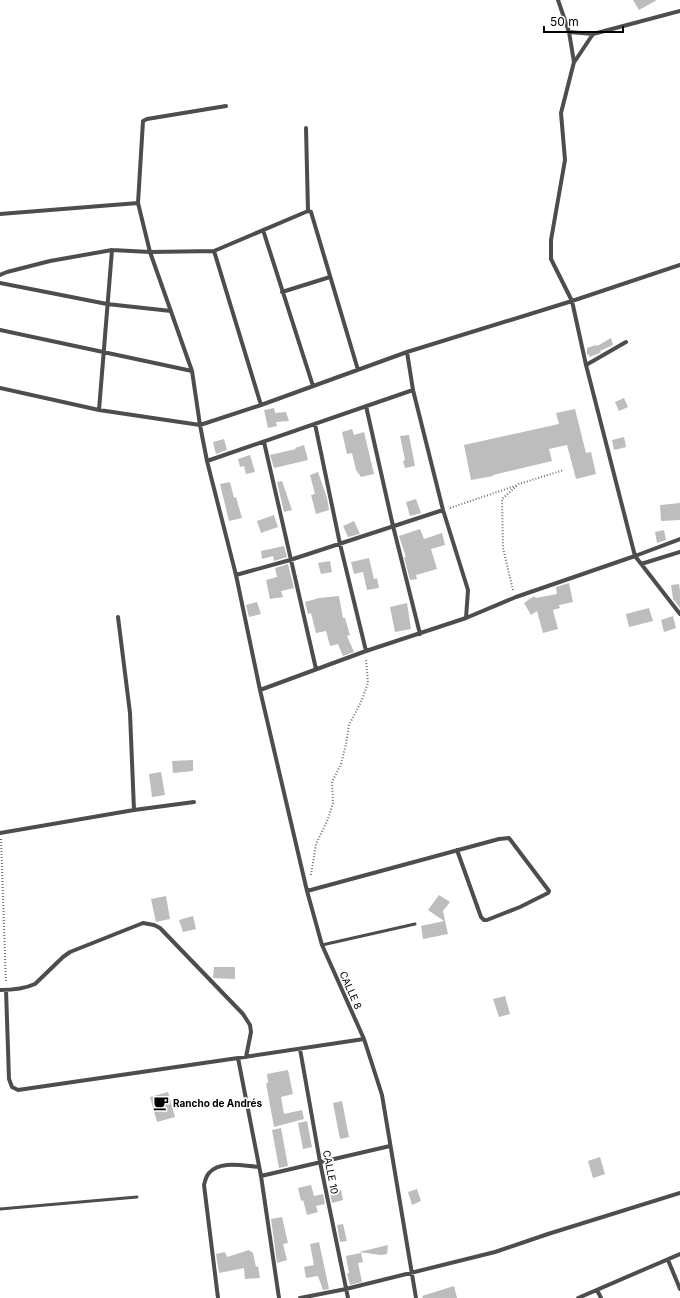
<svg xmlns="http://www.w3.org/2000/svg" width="680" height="1298" font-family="Inter,sans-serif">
<rect width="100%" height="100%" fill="#fff"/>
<path fill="#bdbdbd" d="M 633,0 L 657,0 L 639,10 Z
M 611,338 L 613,345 L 600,351 L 601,352 L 598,354 L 589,357 L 589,354 L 587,355 L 587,348 L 596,345 L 597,346 Z
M 624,398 L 628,407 L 619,411 L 615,402 Z
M 274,408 L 275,413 L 286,412 L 289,421 L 276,422 L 277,426 L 268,428 L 264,410 Z
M 575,409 L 586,453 L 591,452 L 596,474 L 576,479 L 567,445 L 549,449 L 552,461 L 493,475 L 493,476 L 471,480 L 464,445 L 559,424 L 556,413 Z
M 352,429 L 354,435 L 364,432 L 374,474 L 361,477 L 356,470 L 352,453 L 347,454 L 342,432 Z
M 409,435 L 415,466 L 405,468 L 403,461 L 405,460 L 400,436 Z
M 624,437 L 626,447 L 614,450 L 612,440 Z
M 224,439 L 227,450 L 216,454 L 213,442 Z
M 304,445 L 308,460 L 274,468 L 270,455 L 296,449 L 295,448 Z
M 250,455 L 255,472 L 246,474 L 244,466 L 240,467 L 238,459 Z
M 318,472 L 327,498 L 329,510 L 316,514 L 311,495 L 315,494 L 310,475 Z
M 282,481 L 292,510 L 284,512 L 277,482 Z
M 230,482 L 234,498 L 236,497 L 242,518 L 229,521 L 220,484 Z
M 416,499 L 421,513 L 410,516 L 406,502 Z
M 680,503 L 680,520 L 661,521 L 660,505 Z
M 274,515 L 278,527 L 261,533 L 257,521 Z
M 354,521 L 360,534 L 348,537 L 343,526 Z
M 420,529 L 424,539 L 442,533 L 445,545 L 431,549 L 437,569 L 416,575 L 417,579 L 410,580 L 404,557 L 406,557 L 399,536 Z
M 664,530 L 666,540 L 657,543 L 655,532 Z
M 284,546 L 287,557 L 274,561 L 273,556 L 262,559 L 261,551 Z
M 369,558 L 374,579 L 377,578 L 379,588 L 367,590 L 363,572 L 354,574 L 351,562 Z
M 330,561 L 332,572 L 321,574 L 318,563 Z
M 288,564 L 294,588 L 281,591 L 283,597 L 270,599 L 266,580 L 277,577 L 275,568 Z
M 569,583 L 573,602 L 559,605 L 560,608 L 553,610 L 558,629 L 543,633 L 537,611 L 531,615 L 524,603 L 534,596 L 536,598 L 557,594 L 556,587 Z
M 679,584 L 680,590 L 680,608 L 673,599 L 671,585 Z
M 339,596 L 343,618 L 345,618 L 350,635 L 347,636 L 354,652 L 343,656 L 338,644 L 330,646 L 326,631 L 316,633 L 311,613 L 308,614 L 305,602 L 319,598 Z
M 257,602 L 261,614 L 249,617 L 246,605 Z
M 407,603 L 411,629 L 395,632 L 390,607 Z
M 649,608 L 653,621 L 629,627 L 626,614 Z
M 673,616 L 676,628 L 664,632 L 661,620 Z
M 193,760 L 193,771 L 173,773 L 172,761 Z
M 161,772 L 165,795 L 152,797 L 149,774 Z
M 439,895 L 450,902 L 443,911 L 448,934 L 423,939 L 421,926 L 444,921 L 428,910 Z
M 166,896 L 170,919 L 156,922 L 151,899 Z
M 193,916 L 196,929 L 183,932 L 179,920 Z
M 214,967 L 235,967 L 235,979 L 213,978 Z
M 505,996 L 510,1014 L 499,1017 L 493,999 Z
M 288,1070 L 293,1094 L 281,1097 L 284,1114 L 302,1110 L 304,1119 L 274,1127 L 266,1083 L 268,1083 L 267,1074 Z
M 168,1092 L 175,1117 L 157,1122 L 150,1097 Z
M 342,1101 L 349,1137 L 340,1139 L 333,1103 Z
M 307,1121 L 312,1147 L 303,1149 L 298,1123 Z
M 281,1128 L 288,1166 L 279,1168 L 272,1130 Z
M 600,1157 L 605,1174 L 593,1178 L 588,1161 Z
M 311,1185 L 314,1196 L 323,1194 L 325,1204 L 316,1206 L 318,1212 L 307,1215 L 303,1200 L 301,1201 L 298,1188 Z
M 417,1189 L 421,1201 L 412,1205 L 408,1192 Z
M 341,1190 L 343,1200 L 332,1203 L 330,1193 Z
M 282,1217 L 288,1243 L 283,1244 L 287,1260 L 277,1263 L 271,1219 Z
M 343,1224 L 347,1241 L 340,1242 L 337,1225 Z
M 319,1242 L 329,1289 L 323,1290 L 318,1276 L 306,1278 L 304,1267 L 314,1265 L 310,1244 Z
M 388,1245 L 387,1254 L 381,1255 L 359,1252 Z
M 249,1250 L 253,1253 L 256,1267 L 258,1266 L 260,1278 L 245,1279 L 244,1268 L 219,1273 L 216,1254 L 225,1252 L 227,1257 Z
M 361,1253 L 363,1262 L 358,1263 L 362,1282 L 350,1285 L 347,1274 L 349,1273 L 346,1256 Z
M 454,1286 L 457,1298 L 423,1298 L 422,1296 Z"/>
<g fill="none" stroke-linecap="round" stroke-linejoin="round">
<path stroke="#6f6f6f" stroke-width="2" stroke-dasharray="1 2" stroke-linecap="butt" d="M 450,508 L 518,485
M 513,590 L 503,548 L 502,499 L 519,484 L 564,470
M 1,839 L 6,983
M 311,875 L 316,844 L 328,819 L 333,803 L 332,782 L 341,764 L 346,744 L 349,725 L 361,702 L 368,683 L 366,659"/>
<path stroke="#4d4d4d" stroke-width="3" d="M 322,945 L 415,924
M 0,1209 L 137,1197"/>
<path stroke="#4d4d4d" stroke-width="4" d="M 558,0 L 569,32 L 574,62 L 561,113 L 565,160 L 551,240 L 551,259 L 572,301 L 586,365 L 635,556 L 680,614
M 569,32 L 593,34 L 680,11
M 575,61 L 593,34
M 226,106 L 147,119 L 143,121 L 138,203 L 150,252 L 192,371 L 200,425 L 207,461 L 236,575 L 260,690 L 307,891 L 322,945 L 364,1039 L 382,1095 L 416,1298
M 306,128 L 308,211 L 311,212 L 358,370
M 0,214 L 138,203
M 263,230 L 313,386
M 214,251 L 261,405
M 0,275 L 7,272 L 50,261 L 112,250 L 150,252 L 214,251 L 308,211
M 0,283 L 107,304 L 171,311
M 282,292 L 330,277
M 0,330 L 192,371
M 407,352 L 413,390 L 443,510 L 468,590 L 466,618
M 586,365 L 626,342
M 0,388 L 99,410 L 200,425 L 261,405 L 407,352 L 572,301 L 680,265
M 366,406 L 393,526 L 420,634
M 99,410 L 112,250
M 315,424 L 340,544 L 366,651
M 264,442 L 316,669
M 207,461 L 413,390
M 641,564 L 680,552
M 236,575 L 290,560 L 443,510
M 118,617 L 130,713 L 134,810
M 260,690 L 366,651 L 466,618 L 516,597 L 635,556 L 680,539
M 0,833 L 134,810 L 194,802
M 307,891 L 499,839 L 509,838 L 549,891 L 548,893 L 520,907 L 487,920 L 484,920 L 481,917 L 457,850
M 0,990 C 11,990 24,989 35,984 L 63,957 L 70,952 L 143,923 L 154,925 L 160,928 L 243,1014 L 250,1025 L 251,1032 L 246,1057
M 6,990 L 9,1079 L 12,1087 L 18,1090 L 238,1058 L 364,1039
M 300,1049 L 320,1162 L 348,1298
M 238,1058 L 261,1176 L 279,1298
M 261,1176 L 390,1146
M 668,1260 L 680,1289
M 597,1290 L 601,1298
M 218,1298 L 204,1185 C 205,1181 206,1176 209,1173 C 220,1160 244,1166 259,1167
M 300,1298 L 346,1289 L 495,1252 L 548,1234 L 680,1193
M 578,1298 L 680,1254"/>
</g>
<defs>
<g id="cafe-bare" transform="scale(1.2)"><path d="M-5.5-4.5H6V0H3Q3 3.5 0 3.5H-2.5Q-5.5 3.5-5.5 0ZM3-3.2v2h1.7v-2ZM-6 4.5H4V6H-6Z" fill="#000" stroke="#fff" stroke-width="2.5" paint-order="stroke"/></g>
</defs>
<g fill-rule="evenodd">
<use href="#cafe-bare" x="161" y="1103"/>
</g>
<g text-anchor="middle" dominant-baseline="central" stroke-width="3.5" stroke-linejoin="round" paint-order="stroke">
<g font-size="10" fill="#000" stroke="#fff">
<text transform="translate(351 990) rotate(66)">CALLE 8</text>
<text transform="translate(331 1172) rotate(79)">CALLE 10</text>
</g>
<g font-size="10" font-weight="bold" fill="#000" stroke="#fff" text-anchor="start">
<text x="173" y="1103">Rancho de Andrés</text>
</g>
</g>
<path d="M544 26v6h79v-6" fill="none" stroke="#000000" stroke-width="2"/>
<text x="550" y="26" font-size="12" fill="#000000" stroke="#ffffff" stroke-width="3" paint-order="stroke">50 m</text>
</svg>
